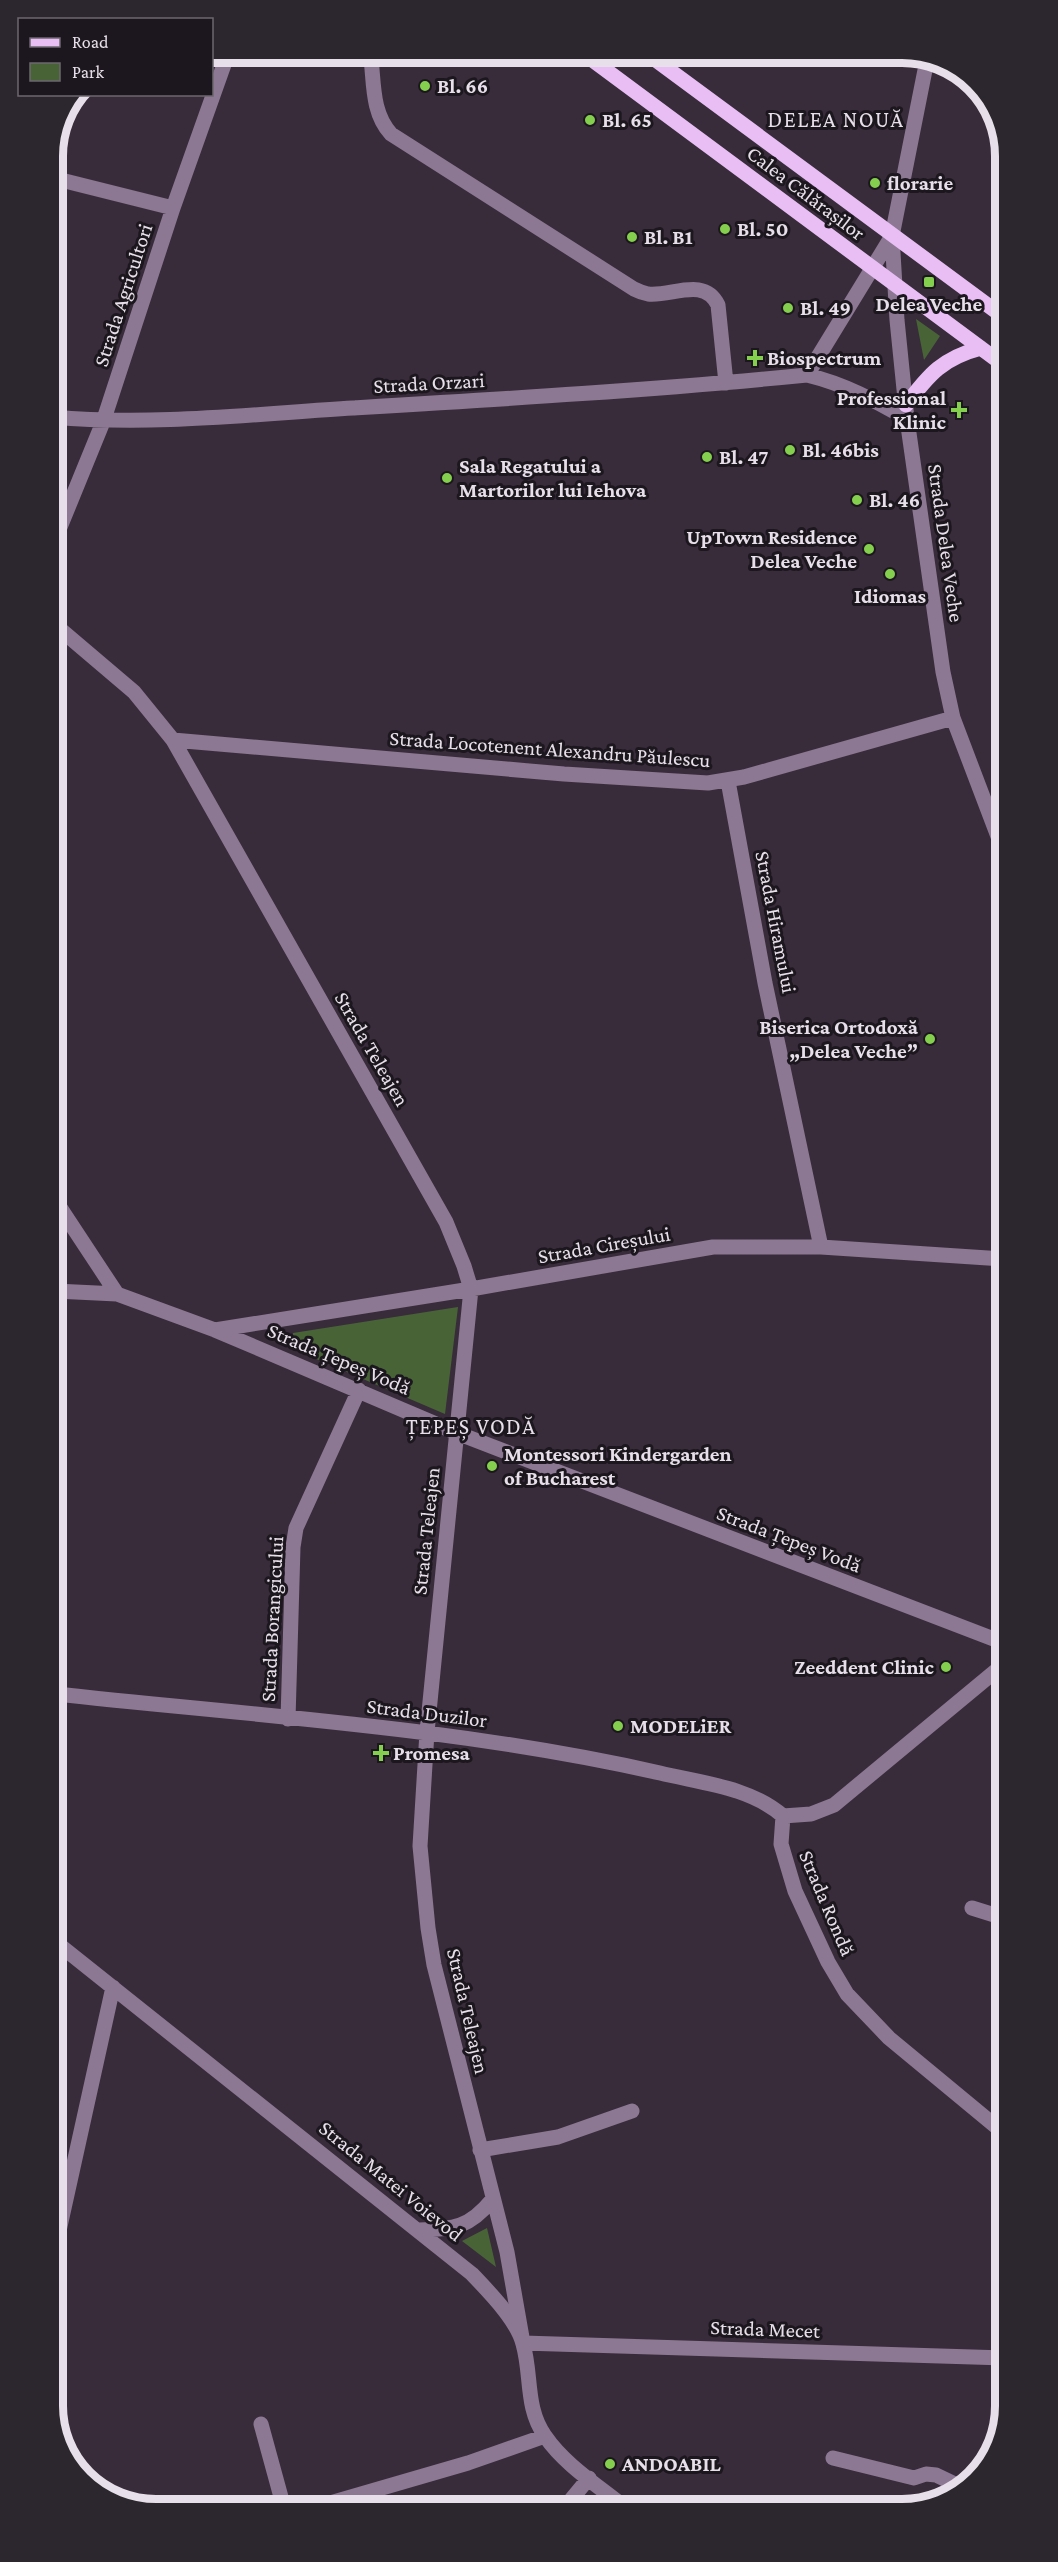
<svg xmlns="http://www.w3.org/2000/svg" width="1058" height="2562" font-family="'Crimson Pro',serif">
<rect width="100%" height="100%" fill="#382c3b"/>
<path fill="#486437" d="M 916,319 L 940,336 L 924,360 Z
M 458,1307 L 445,1414 L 293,1349 L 293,1333 Z
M 487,2228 L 496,2267 L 462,2241 Z"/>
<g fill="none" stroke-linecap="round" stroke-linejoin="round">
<path stroke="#8c7893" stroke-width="15" d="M 371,58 C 374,85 372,113 391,134 L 634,289 C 638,291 643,293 648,294 C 671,297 704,276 718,305 L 726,383
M 927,60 L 892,236 L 897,320 L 907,419 L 943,672 L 953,718 L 1002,847
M 53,178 L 173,208
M 807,375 L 892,236
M 53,417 C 152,426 254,414 353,408 C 504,399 656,390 807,375 C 844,384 874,400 907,419
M 54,542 L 103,422 L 173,208 L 226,59
M 54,624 L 134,692 L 173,740 L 446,1222 L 464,1266 L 471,1289 L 427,1732 L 420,1846 L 428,1928 L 434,1965 L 507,2252 L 523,2343 L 1005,2358
M 173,740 L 564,774 L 708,783 L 744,777 L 953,718
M 728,781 L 765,983 L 821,1247
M 55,1200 L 117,1294
M 55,1291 L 117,1294 L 215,1330 L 457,1433 L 1004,1643
M 215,1330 L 471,1289 L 713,1247 L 821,1247 L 1003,1259
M 56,1694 C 258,1716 462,1728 660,1773 C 701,1783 750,1787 783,1816
M 288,1719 L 293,1547 L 296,1528 L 359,1390
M 783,1816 L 781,1844 L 795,1891 L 828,1962 L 847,1994 L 889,2038 L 1005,2134
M 783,1816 L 811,1814 L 834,1805 L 1004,1664
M 972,1908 L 1004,1918
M 57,1943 L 472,2274 C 489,2292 517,2320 523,2344 C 532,2375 525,2408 545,2436 C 564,2464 597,2485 623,2506
M 480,2150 L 558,2137 L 632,2111
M 419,2230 C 454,2229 469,2228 492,2200
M 57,2240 L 113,1987
M 261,2424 L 284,2508
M 833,2458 L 914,2478 L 926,2474 L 936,2475 L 959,2486
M 565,2507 L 589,2478
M 313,2508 L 468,2463 L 545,2436"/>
<path stroke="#e8bef5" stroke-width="15" d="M 649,55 L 1001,315
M 587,56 L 1001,363
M 906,405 C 929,374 943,358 981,348"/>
</g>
<g fill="#84cf4d" stroke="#1c171e" stroke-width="2">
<circle cx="425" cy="86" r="6"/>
<circle cx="590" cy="120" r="6"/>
<circle cx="875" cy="183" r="6"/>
<circle cx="725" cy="229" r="6"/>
<circle cx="632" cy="237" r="6"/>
<rect x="923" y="276" width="12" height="12" rx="3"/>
<circle cx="788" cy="308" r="6"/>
<path d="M752 349h6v6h6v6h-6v6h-6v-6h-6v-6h6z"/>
<path d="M956 401h6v6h6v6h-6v6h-6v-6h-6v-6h6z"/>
<circle cx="790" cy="450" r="6"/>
<circle cx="707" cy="457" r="6"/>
<circle cx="447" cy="478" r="6"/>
<circle cx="857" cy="500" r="6"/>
<circle cx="869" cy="549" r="6"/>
<circle cx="890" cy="574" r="6"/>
<circle cx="930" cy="1039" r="6"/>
<circle cx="492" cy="1466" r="6"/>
<circle cx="946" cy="1667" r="6"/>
<circle cx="618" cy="1726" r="6"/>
<path d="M378 1744h6v6h6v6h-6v6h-6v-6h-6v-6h6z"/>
<circle cx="610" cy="2464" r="6"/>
</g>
<g text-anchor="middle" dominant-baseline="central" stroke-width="6" stroke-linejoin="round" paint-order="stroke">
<g font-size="21" font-weight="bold" fill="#e7dfe9" stroke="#1c171e" text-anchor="start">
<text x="437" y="86">Bl. 66</text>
<text x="602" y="120">Bl. 65</text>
<text x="887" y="183">florarie</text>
<text x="737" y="229">Bl. 50</text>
<text x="644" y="237">Bl. B1</text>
<text x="929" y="304" text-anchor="middle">Delea Veche</text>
<text x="800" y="308">Bl. 49</text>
<text x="767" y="358">Biospectrum</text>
<text x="946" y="398" text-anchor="end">Professional<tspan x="946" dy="24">Klinic</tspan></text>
<text x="802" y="450">Bl. 46bis</text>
<text x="719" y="457">Bl. 47</text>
<text x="459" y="466">Sala Regatului a<tspan x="459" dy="24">Martorilor lui Iehova</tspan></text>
<text x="869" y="500">Bl. 46</text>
<text x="857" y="537" text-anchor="end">UpTown Residence<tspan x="857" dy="24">Delea Veche</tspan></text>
<text x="890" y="596" text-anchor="middle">Idiomas</text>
<text x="918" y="1027" text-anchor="end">Biserica Ortodoxă<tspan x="918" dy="24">„Delea Veche”</tspan></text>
<text x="504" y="1454">Montessori Kindergarden<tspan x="504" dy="24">of Bucharest</tspan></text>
<text x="934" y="1667" text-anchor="end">Zeeddent Clinic</text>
<text x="630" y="1726">MODELiER</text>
<text x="393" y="1753">Promesa</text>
<text x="622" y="2464">ANDOABIL</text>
</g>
<g font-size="21" fill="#e7dfe9" stroke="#1c171e">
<text transform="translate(806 193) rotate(37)">Calea Călărașilor</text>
<text transform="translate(123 295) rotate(-72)">Strada Agricultori</text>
<text transform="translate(429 383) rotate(-3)">Strada Orzari</text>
<text transform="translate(946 543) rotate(82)">Strada Delea Veche</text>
<text transform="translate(550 749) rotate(4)">Strada Locotenent Alexandru Păulescu</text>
<text transform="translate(776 922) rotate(79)">Strada Hiramului</text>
<text transform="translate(372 1049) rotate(60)">Strada Teleajen</text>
<text transform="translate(604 1245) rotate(-10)">Strada Cireșului</text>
<text transform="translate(339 1359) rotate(23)">Strada Țepeș Vodă</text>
<text transform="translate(426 1531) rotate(-84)">Strada Teleajen</text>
<text transform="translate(789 1539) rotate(21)">Strada Țepeș Vodă</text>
<text transform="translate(272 1619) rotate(-87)">Strada Borangicului</text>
<text transform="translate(427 1713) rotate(7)">Strada Duzilor</text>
<text transform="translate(827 1903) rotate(67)">Strada Rondă</text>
<text transform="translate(468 2011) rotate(77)">Strada Teleajen</text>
<text transform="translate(391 2181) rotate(39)">Strada Matei Voievod</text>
<text transform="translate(765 2329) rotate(2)">Strada Mecet</text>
</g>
<g font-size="22" letter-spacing="1.5" fill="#e7dfe9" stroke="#1c171e">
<text x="836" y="119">DELEA NOUĂ</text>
<text x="471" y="1426">ȚEPEȘ VODĂ</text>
</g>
</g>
<path d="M0 0H1058V2562H0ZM156 63H902A93 93 0 0 1 995 156V2406A93 93 0 0 1 902 2499H156A93 93 0 0 1 63 2406V156A93 93 0 0 1 156 63Z" fill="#2c272e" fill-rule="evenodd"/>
<path fill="none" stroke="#e7dfe9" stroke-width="8" d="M156 63H902A93 93 0 0 1 995 156V2406A93 93 0 0 1 902 2499H156A93 93 0 0 1 63 2406V156A93 93 0 0 1 156 63Z"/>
<rect x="18" y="18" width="195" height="78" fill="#1c171e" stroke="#6d676f" stroke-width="1.5"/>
<rect x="30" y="38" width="30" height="9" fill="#e8bef5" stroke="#6d676f" stroke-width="1.5"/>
<text x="72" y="48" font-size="18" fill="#e7dfe9">Road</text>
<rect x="30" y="63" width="30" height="18" fill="#486437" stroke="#6d676f" stroke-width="1.5"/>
<text x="72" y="78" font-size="18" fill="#e7dfe9">Park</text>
</svg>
